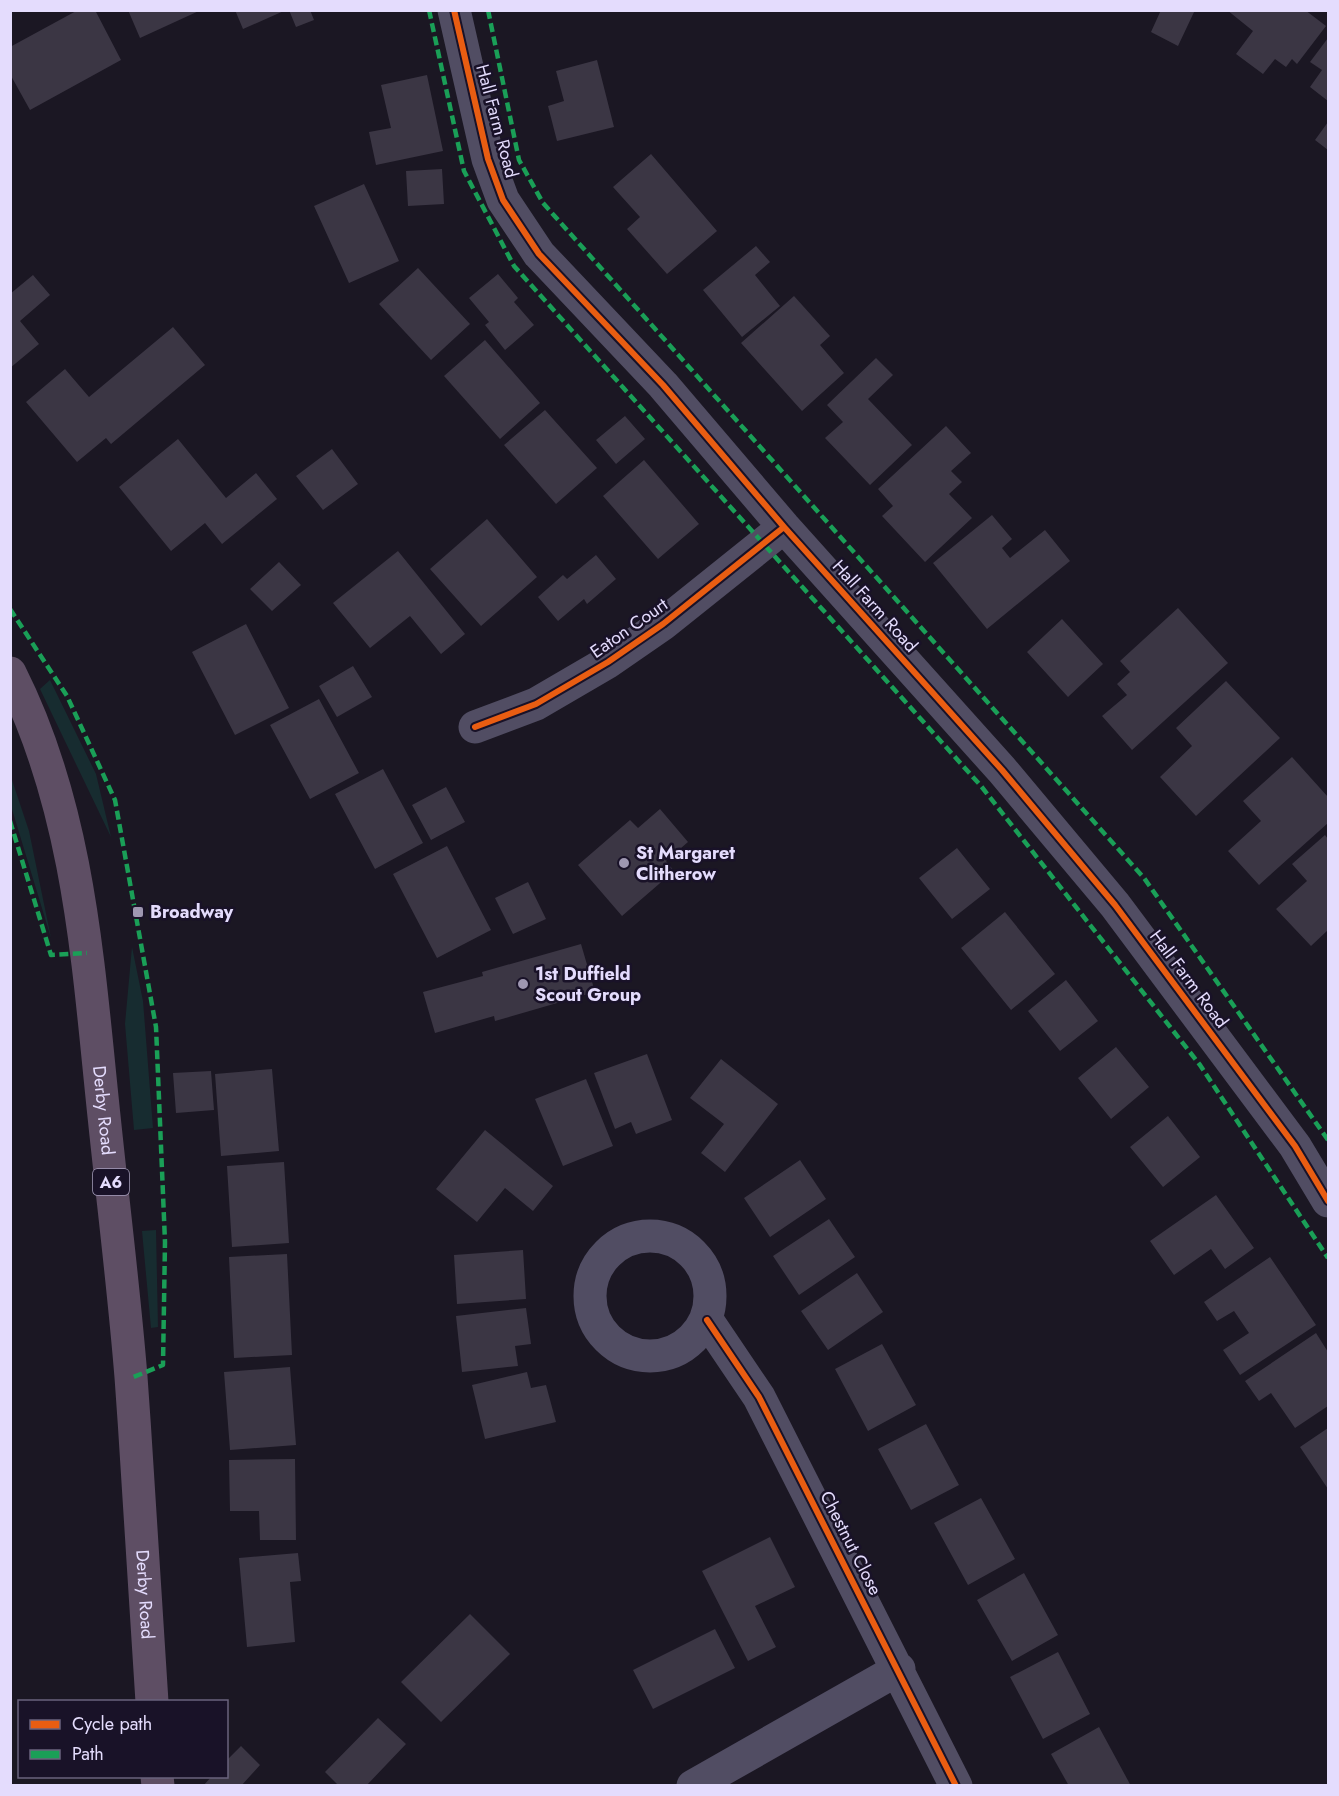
<svg xmlns="http://www.w3.org/2000/svg" width="1339" height="1796" font-family="Jost,sans-serif">
<rect width="100%" height="100%" fill="#1b1723"/>
<path fill="#172c30" d="M 50,680 L 96,774 L 111,837 L 40,689 Z
M 11,777 L 29,831 L 51,938 L 11,806 Z
M 132,947 L 143,1001 L 153,1128 L 134,1130 L 125,1024 Z
M 156,1230 L 158,1327 L 151,1328 L 142,1231 Z"/>
<path fill="#3b3644" d="M 78,10 L 95,10 L 121,60 L 30,110 L 10,74 L 10,47 Z
M 128,10 L 201,10 L 140,38 Z
M 235,10 L 286,10 L 243,29 Z
M 289,10 L 310,10 L 314,20 L 296,27 Z
M 1161,10 L 1195,10 L 1178,46 L 1151,32 Z
M 1227,10 L 1305,10 L 1326,26 L 1297,64 L 1292,59 L 1286,67 L 1275,59 L 1263,74 L 1236,54 L 1253,31 Z
M 1328,38 L 1328,101 L 1310,87 L 1322,70 L 1310,62 Z
M 597,60 L 614,127 L 557,141 L 548,106 L 564,101 L 556,71 Z
M 427,75 L 443,151 L 376,165 L 369,132 L 391,128 L 381,85 Z
M 1328,122 L 1328,150 L 1315,140 Z
M 651,154 L 717,231 L 667,274 L 627,229 L 640,217 L 613,187 Z
M 442,169 L 444,204 L 408,206 L 406,171 Z
M 364,184 L 399,261 L 349,283 L 314,206 Z
M 756,246 L 770,262 L 755,275 L 780,306 L 742,337 L 703,290 Z
M 418,268 L 470,324 L 431,360 L 379,304 Z
M 498,274 L 518,298 L 514,302 L 534,325 L 505,350 L 485,325 L 489,322 L 469,298 Z
M 33,275 L 50,295 L 20,321 L 39,344 L 10,368 L 10,294 Z
M 794,296 L 830,336 L 820,345 L 844,373 L 802,411 L 741,343 Z
M 173,327 L 205,365 L 111,444 L 106,438 L 77,462 L 26,402 L 65,369 L 89,397 Z
M 485,340 L 540,403 L 500,439 L 444,376 Z
M 876,358 L 893,375 L 868,399 L 912,445 L 870,485 L 825,438 L 843,422 L 827,405 Z
M 545,410 L 597,468 L 556,504 L 504,445 Z
M 625,416 L 645,439 L 616,464 L 596,440 Z
M 946,426 L 971,453 L 951,471 L 962,482 L 949,494 L 972,518 L 925,562 L 882,516 L 893,506 L 878,489 Z
M 178,439 L 226,498 L 256,473 L 277,499 L 222,544 L 205,523 L 171,551 L 119,487 Z
M 332,449 L 358,484 L 323,510 L 296,476 Z
M 644,460 L 699,524 L 658,559 L 603,496 Z
M 992,515 L 1012,539 L 1002,548 L 1010,558 L 1045,530 L 1070,561 L 987,629 L 933,563 Z
M 487,519 L 537,577 L 481,626 L 430,569 Z
M 398,551 L 465,634 L 441,654 L 410,616 L 370,648 L 333,603 Z
M 596,555 L 616,579 L 587,604 L 584,599 L 558,621 L 538,597 L 563,575 L 567,579 Z
M 279,562 L 301,585 L 272,611 L 250,589 Z
M 1178,608 L 1228,663 L 1132,750 L 1102,716 L 1127,695 L 1117,684 L 1130,672 L 1120,661 Z
M 1062,619 L 1103,664 L 1068,697 L 1027,652 Z
M 246,624 L 289,708 L 235,735 L 192,652 Z
M 353,666 L 372,697 L 337,717 L 319,686 Z
M 1226,681 L 1280,738 L 1196,816 L 1160,777 L 1192,746 L 1176,728 Z
M 319,699 L 359,773 L 310,799 L 270,725 Z
M 1292,757 L 1328,797 L 1328,823 L 1259,885 L 1228,851 L 1261,821 L 1243,801 Z
M 383,769 L 423,843 L 375,869 L 335,794 Z
M 446,787 L 465,822 L 431,840 L 412,805 Z
M 660,809 L 688,842 L 666,861 L 674,871 L 622,916 L 578,865 L 630,820 L 638,828 Z
M 1325,835 L 1328,839 L 1328,930 L 1311,946 L 1276,909 L 1307,881 L 1292,864 Z
M 447,846 L 491,930 L 437,958 L 393,874 Z
M 957,848 L 990,889 L 952,919 L 919,878 Z
M 528,882 L 546,919 L 513,934 L 495,898 Z
M 1005,912 L 1055,974 L 1011,1010 L 961,948 Z
M 581,944 L 595,992 L 495,1021 L 494,1016 L 435,1033 L 423,992 L 483,976 L 482,972 Z
M 1066,980 L 1098,1021 L 1060,1051 L 1028,1011 Z
M 1116,1047 L 1149,1087 L 1111,1119 L 1078,1078 Z
M 647,1054 L 672,1120 L 636,1134 L 631,1122 L 615,1129 L 594,1073 Z
M 721,1059 L 778,1104 L 725,1172 L 701,1153 L 724,1124 L 690,1098 Z
M 272,1069 L 279,1151 L 221,1156 L 215,1074 Z
M 211,1071 L 214,1110 L 176,1113 L 173,1073 Z
M 586,1079 L 613,1146 L 563,1166 L 535,1099 Z
M 1168,1116 L 1200,1157 L 1163,1187 L 1130,1147 Z
M 485,1130 L 553,1186 L 533,1211 L 505,1188 L 477,1222 L 436,1189 Z
M 800,1160 L 826,1199 L 770,1237 L 744,1198 Z
M 284,1162 L 289,1243 L 232,1247 L 227,1166 Z
M 1216,1195 L 1254,1248 L 1225,1269 L 1211,1249 L 1174,1275 L 1150,1241 Z
M 829,1219 L 855,1257 L 799,1295 L 773,1256 Z
M 523,1250 L 526,1299 L 457,1304 L 454,1255 Z
M 287,1254 L 292,1355 L 234,1358 L 229,1257 Z
M 1270,1257 L 1316,1325 L 1240,1375 L 1223,1350 L 1249,1333 L 1234,1311 L 1217,1321 L 1204,1302 Z
M 857,1273 L 883,1312 L 828,1350 L 801,1311 Z
M 526,1308 L 531,1344 L 515,1346 L 518,1366 L 462,1372 L 456,1316 Z
M 1316,1333 L 1328,1352 L 1328,1406 L 1295,1428 L 1271,1393 L 1259,1401 L 1245,1381 Z
M 882,1344 L 916,1405 L 868,1431 L 835,1369 Z
M 290,1367 L 296,1445 L 230,1450 L 224,1372 Z
M 527,1372 L 531,1388 L 546,1385 L 556,1422 L 485,1439 L 472,1385 Z
M 926,1424 L 959,1485 L 911,1510 L 878,1449 Z
M 1328,1428 L 1328,1489 L 1300,1447 Z
M 295,1459 L 296,1540 L 260,1540 L 259,1511 L 230,1511 L 229,1460 Z
M 981,1498 L 1015,1559 L 968,1585 L 934,1523 Z
M 770,1537 L 795,1587 L 755,1606 L 776,1647 L 748,1661 L 702,1571 Z
M 298,1553 L 301,1581 L 290,1582 L 295,1642 L 247,1647 L 239,1558 Z
M 1024,1573 L 1058,1635 L 1012,1661 L 977,1600 Z
M 470,1614 L 510,1654 L 441,1722 L 401,1682 Z
M 715,1629 L 735,1668 L 653,1709 L 633,1670 Z
M 1058,1652 L 1090,1714 L 1043,1739 L 1010,1677 Z
M 378,1718 L 406,1744 L 366,1786 L 339,1786 L 325,1772 Z
M 1099,1727 L 1131,1786 L 1069,1786 L 1051,1754 Z
M 241,1746 L 260,1765 L 241,1786 L 203,1786 L 212,1776 L 226,1776 L 226,1761 Z"/>
<g fill="none" stroke-linecap="round" stroke-linejoin="round">
<path stroke="#514d63" stroke-width="33" d="M 454,10 L 488,159 L 503,200 L 539,254 L 663,385 L 784,527 L 1002,770 L 1115,905 L 1295,1146 L 1328,1201
M 475,727 L 536,704 L 608,662 L 663,624 L 784,527
M590 1296a60 60 0 1 1 120 0a60 60 0 1 1-120 0Z
M 707,1320 L 759,1397 L 956,1786
M 693,1786 L 899,1669"/>
<g stroke="#5e4e64" stroke-width="33">
<path id="s1" d="M 10,673 C 80,812 88,965 104,1116 C 113,1203 124,1290 131,1377 C 139,1485 144,1593 152,1702"/>
<path d="M 157,1776 L 158,1786"/>
</g>
<path stroke="#1a9f57" stroke-width="4.5" stroke-dasharray="9 4.5" stroke-linecap="butt" d="M 429,10 L 464,171 L 514,266 L 981,786 L 1200,1065 L 1328,1258
M 488,10 L 519,160 L 543,203 L 1144,878 L 1328,1140
M 10,609 L 67,696 L 115,800 L 156,1027 L 165,1242 L 163,1365 L 131,1378
M 10,821 L 51,955 L 87,953"/>
<g stroke="#191228" stroke-width="10">
<path id="cycleway" d="M 454,10 L 488,159 L 503,200 L 539,254 L 663,385 L 784,527 L 1002,770 L 1115,905 L 1295,1146 L 1328,1201
M 475,727 L 536,704 L 608,662 L 663,624 L 784,527
M 707,1320 L 759,1397 L 956,1786"/>
</g>
<use href="#cycleway" stroke="#e95d12" stroke-width="6"/>
</g>
<g fill="#9e97b1" stroke="#191228" stroke-width="2">
<circle cx="624" cy="863" r="6"/>
<rect x="132" y="906" width="12" height="12" rx="3"/>
<circle cx="523" cy="984" r="6"/>
</g>
<g text-anchor="middle" dominant-baseline="central" stroke-width="5" stroke-linejoin="round" paint-order="stroke">
<rect fill="#191228" stroke="#a79fbd" stroke-width="1.5" x="93" y="1169" width="36" height="26" rx="4.5"/>
<g font-size="16" font-weight="bold" fill="#e4dcfd">
<text x="111" y="1182">A6</text>
</g>
<g font-size="18" fill="#e4dcfd" stroke="#191228">
<text transform="translate(497 121) rotate(75)">Hall Farm Road</text>
<text transform="translate(875 606) rotate(48)">Hall Farm Road</text>
<text transform="translate(629 628) rotate(-35)">Eaton Court</text>
<text transform="translate(1189 979) rotate(53)">Hall Farm Road</text>
<text stroke="none"><textPath href="#s1" startOffset="450">Derby Road</textPath></text>
<text transform="translate(851 1543) rotate(63)">Chestnut Close</text>
<text stroke="none"><textPath href="#s1" startOffset="936">Derby Road</textPath></text>
</g>
<g font-size="18" font-weight="bold" fill="#e4dcfd" stroke="#191228" text-anchor="start">
<text x="636" y="853">St Margaret<tspan x="636" dy="21">Clitherow</tspan></text>
<text x="150" y="912">Broadway</text>
<text x="535" y="974">1st Duffield<tspan x="535" dy="21">Scout Group</tspan></text>
</g>
</g>
<rect width="1339" height="1796" fill="none" stroke="#e4dcfd" stroke-width="24"/>
<rect x="18" y="1700" width="210" height="78" fill="#191228" stroke="#6a637d" stroke-width="1.5"/>
<rect x="30" y="1720" width="30" height="9" fill="#e95d12" stroke="#6a637d" stroke-width="1.5"/>
<text x="72" y="1730" font-size="18" fill="#e4dcfd">Cycle path</text>
<rect x="30" y="1750" width="30" height="9" fill="#1a9f57" stroke="#6a637d" stroke-width="1.5"/>
<text x="72" y="1760" font-size="18" fill="#e4dcfd">Path</text>
</svg>
